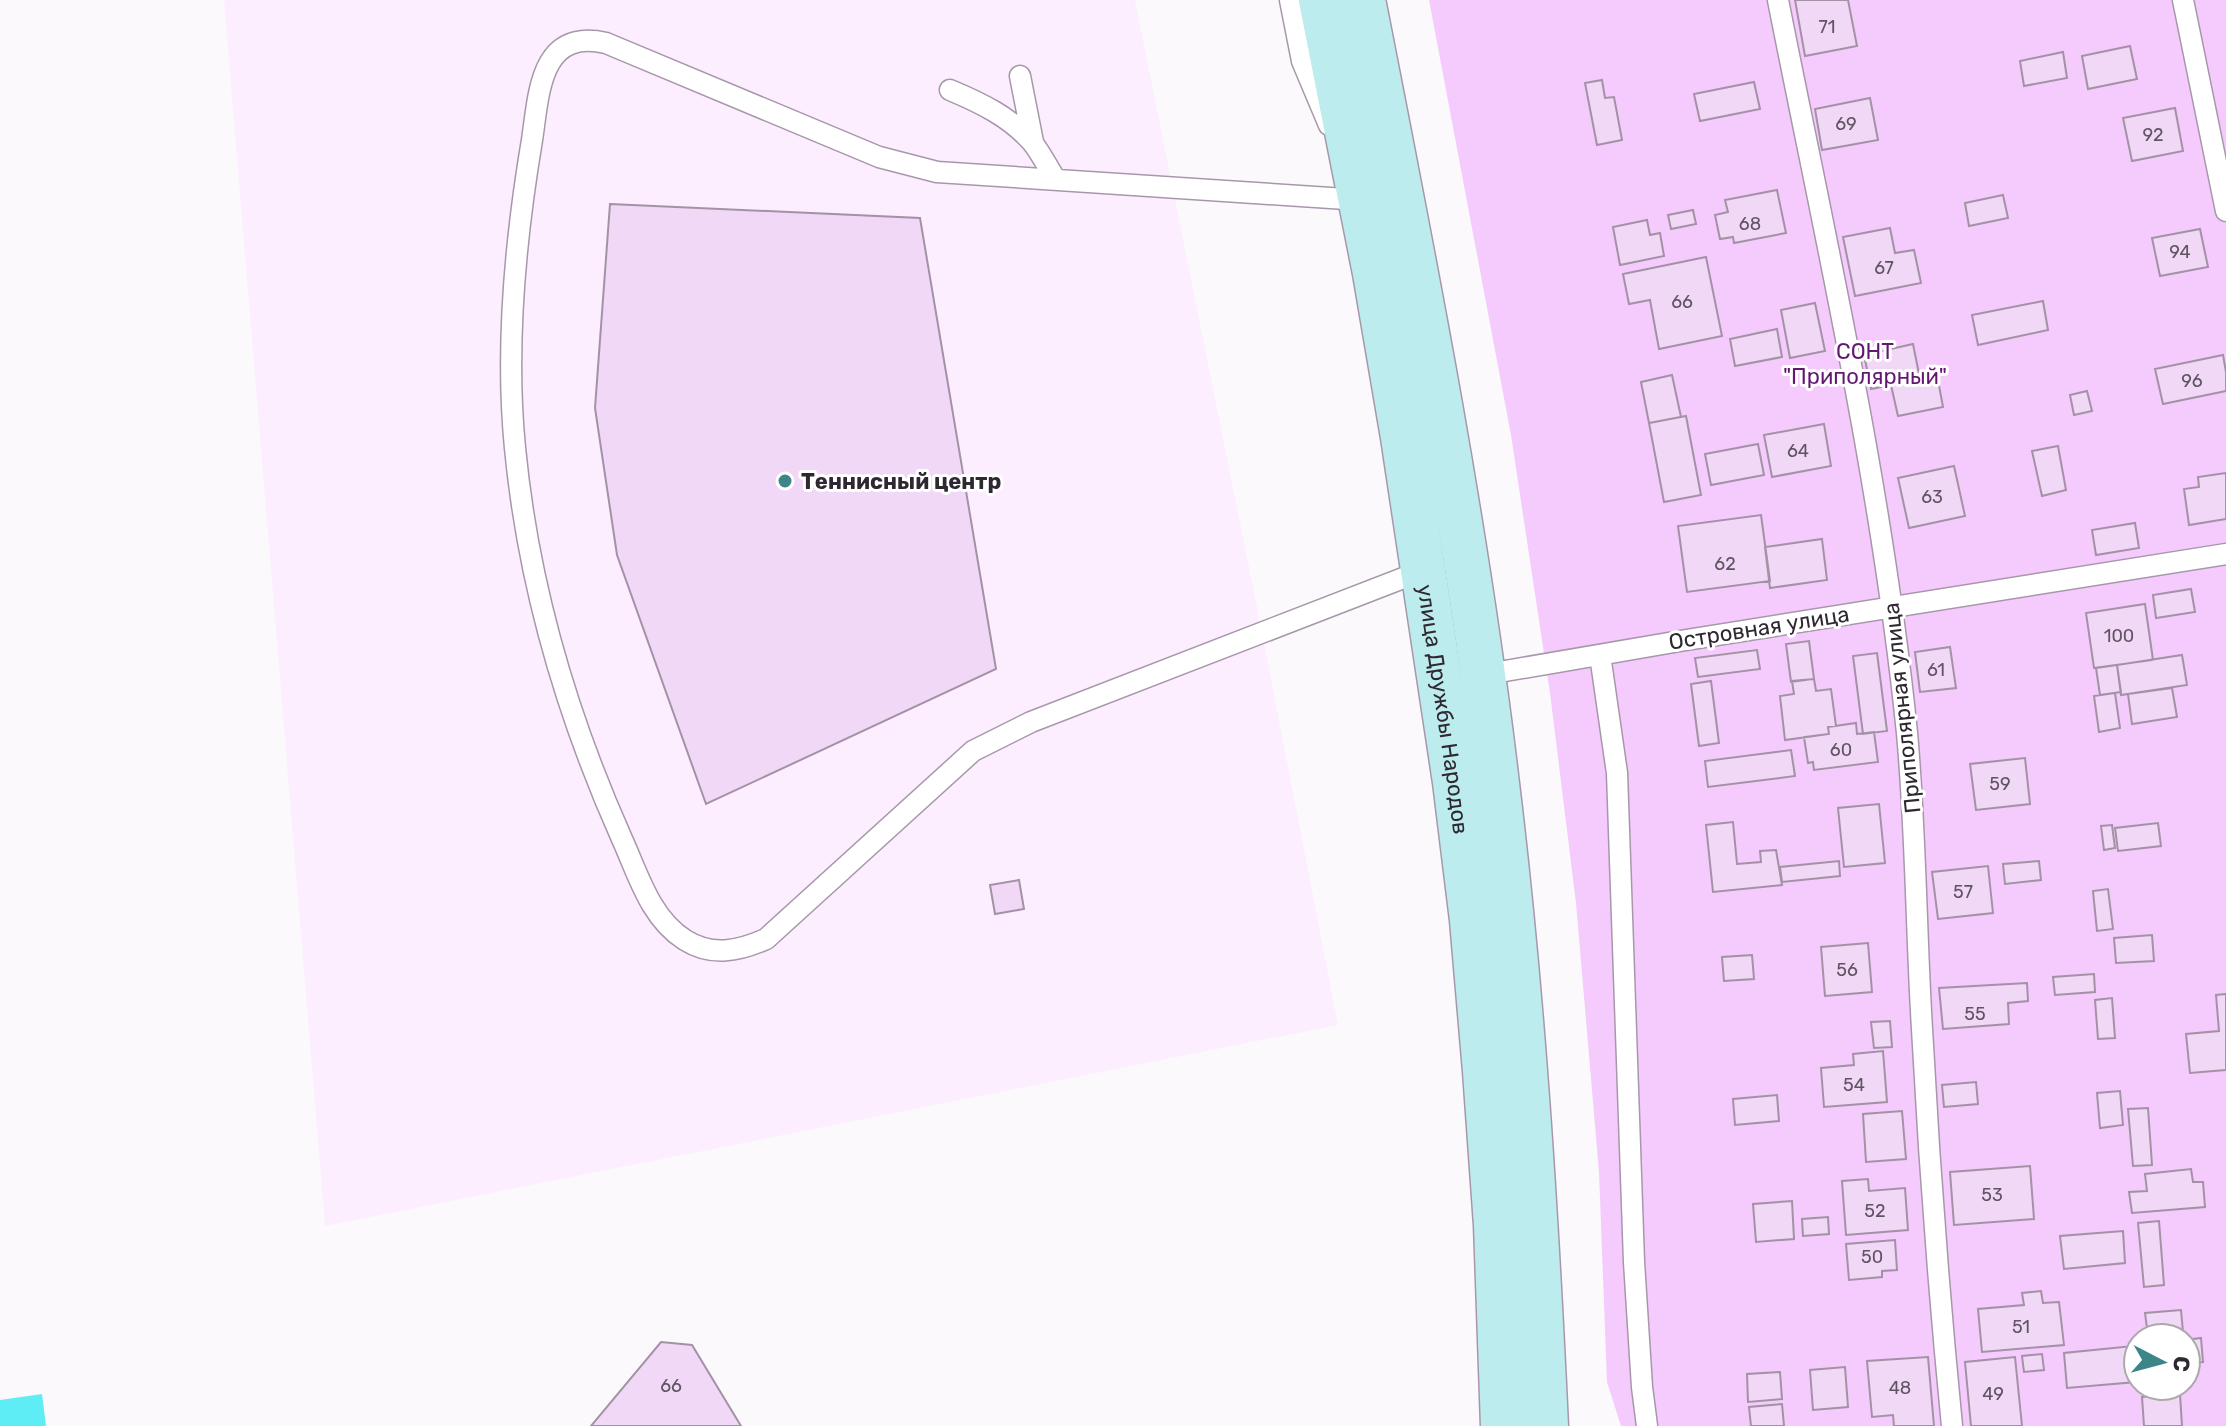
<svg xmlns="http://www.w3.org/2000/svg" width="2226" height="1426" font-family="Rubik,sans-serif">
<rect width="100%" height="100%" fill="#fcf9fd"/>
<path fill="#fceefe" d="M 224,0 L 1135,0 L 1262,632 L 1338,1025 L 325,1226 Z"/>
<path fill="#f4cbfc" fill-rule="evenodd" d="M 1429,0 L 2226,0 L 2226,1426 L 1621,1426 L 1607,1382 L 1599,1172 L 1576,903 L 1550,693 L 1511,435 ZM 2138,1338 L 2186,1338 L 2186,1386 L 2138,1386 Z"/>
<path fill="#5eedf4" d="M 42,1394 L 46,1426 L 0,1426 L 0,1400 Z"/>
<path fill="#f1d8f6" stroke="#a392a6" stroke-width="2" d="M 1795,0 L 1848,0 L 1857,46 L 1805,56 Z
M 2130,46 L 2137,79 L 2088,89 L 2082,56 Z
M 2063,52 L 2067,78 L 2024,86 L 2020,61 Z
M 1602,80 L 1605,98 L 1614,97 L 1622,140 L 1597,145 L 1585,83 Z
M 1754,82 L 1760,109 L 1700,121 L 1694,94 Z
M 1870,98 L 1878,140 L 1822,150 L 1815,109 Z
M 2175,108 L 2183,151 L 2132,161 L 2123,118 Z
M 1777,190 L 1786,233 L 1734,243 L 1733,237 L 1720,239 L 1715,215 L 1728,212 L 1725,200 Z
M 2003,195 L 2008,218 L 1969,226 L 1965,203 Z
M 610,204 L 920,218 L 996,669 L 706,804 L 617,555 L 595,408 Z
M 1693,210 L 1696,224 L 1671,229 L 1668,215 Z
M 1647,220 L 1650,235 L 1660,233 L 1664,256 L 1620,265 L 1613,227 Z
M 1890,228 L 1895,253 L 1914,250 L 1921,283 L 1855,296 L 1843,237 Z
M 2200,229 L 2208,267 L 2160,276 L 2152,238 Z
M 1706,257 L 1722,336 L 1659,349 L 1650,300 L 1629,304 L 1623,274 Z
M 2043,301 L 2048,330 L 1978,345 L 1972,315 Z
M 1815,303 L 1825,351 L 1790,358 L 1781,310 Z
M 1777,329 L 1782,357 L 1735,366 L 1730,339 Z
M 1913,344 L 1920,379 L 1937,375 L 1943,407 L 1898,416 L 1891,385 L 1871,389 L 1864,355 Z
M 2223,355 L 2226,372 L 2226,391 L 2163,404 L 2155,369 Z
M 1672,375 L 1681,417 L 1649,423 L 1641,382 Z
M 2087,391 L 2092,411 L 2074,415 L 2070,395 Z
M 1686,416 L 1701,495 L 1664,502 L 1649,423 Z
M 1824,424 L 1831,466 L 1772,477 L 1764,435 Z
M 1758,444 L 1764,475 L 1711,485 L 1705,454 Z
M 2058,446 L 2066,490 L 2042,496 L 2032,451 Z
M 1954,466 L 1965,516 L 1909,528 L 1898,478 Z
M 2226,473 L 2226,519 L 2189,525 L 2184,489 L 2199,487 L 2198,477 Z
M 1761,515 L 1770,581 L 1687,592 L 1678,526 Z
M 2135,523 L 2139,548 L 2096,555 L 2092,530 Z
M 1822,539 L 1827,580 L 1770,588 L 1765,547 Z
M 2191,589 L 2195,612 L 2156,618 L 2153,595 Z
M 2145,604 L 2153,660 L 2094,668 L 2086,613 Z
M 1809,641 L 1814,679 L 1791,682 L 1786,644 Z
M 1950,647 L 1956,688 L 1920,692 L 1915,652 Z
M 1757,650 L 1760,669 L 1698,677 L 1695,658 Z
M 1877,653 L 1887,731 L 1863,734 L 1853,656 Z
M 2182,655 L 2187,685 L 2121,695 L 2117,665 Z
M 2117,665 L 2121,692 L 2100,695 L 2096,668 Z
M 1814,679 L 1816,691 L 1831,689 L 1836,726 L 1828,727 L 1829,734 L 1785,740 L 1780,696 L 1794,694 L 1792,681 Z
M 1711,681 L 1719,743 L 1699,746 L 1691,684 Z
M 2172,688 L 2177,717 L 2132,724 L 2128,694 Z
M 2115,693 L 2120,728 L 2099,732 L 2094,696 Z
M 1856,723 L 1857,734 L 1874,732 L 1878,762 L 1814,770 L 1813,762 L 1808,763 L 1804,737 L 1829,734 L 1828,727 Z
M 1791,750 L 1795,776 L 1708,787 L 1705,761 Z
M 2025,758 L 2030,804 L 1976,810 L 1970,764 Z
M 1879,804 L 1885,863 L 1844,867 L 1838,808 Z
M 1733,822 L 1737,864 L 1761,862 L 1760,851 L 1776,850 L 1782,885 L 1713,892 L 1706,825 Z
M 2158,823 L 2161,846 L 2118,851 L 2115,828 Z
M 2112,825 L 2115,848 L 2104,850 L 2101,826 Z
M 1839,861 L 1840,876 L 1782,882 L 1780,867 Z
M 2039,861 L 2041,880 L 2005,884 L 2003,864 Z
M 1988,866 L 1993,913 L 1938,919 L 1932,872 Z
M 1019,880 L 1024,909 L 995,914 L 990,885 Z
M 2108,889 L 2113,929 L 2097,931 L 2093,891 Z
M 2152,935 L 2154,961 L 2116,963 L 2114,938 Z
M 1868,943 L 1872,992 L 1825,996 L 1821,947 Z
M 1752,955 L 1754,979 L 1724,981 L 1722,957 Z
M 2094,974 L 2095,992 L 2055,995 L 2053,977 Z
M 2027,983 L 2028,1001 L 2008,1003 L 2009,1024 L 1943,1029 L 1939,988 Z
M 2226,994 L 2226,1070 L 2190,1073 L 2186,1034 L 2219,1031 L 2216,995 Z
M 2112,998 L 2115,1038 L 2098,1039 L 2095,1000 Z
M 1890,1021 L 1892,1047 L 1874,1048 L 1871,1022 Z
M 1883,1051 L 1887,1102 L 1824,1107 L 1821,1068 L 1854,1065 L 1853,1054 Z
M 1976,1082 L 1978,1104 L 1944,1107 L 1942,1085 Z
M 2120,1091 L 2123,1125 L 2100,1128 L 2097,1093 Z
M 1777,1095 L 1779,1121 L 1735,1125 L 1733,1099 Z
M 2148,1108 L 2152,1165 L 2133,1166 L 2128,1109 Z
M 1902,1111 L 1906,1159 L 1866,1162 L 1863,1114 Z
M 2030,1166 L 2034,1219 L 1954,1225 L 1950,1172 Z
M 2191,1169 L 2193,1182 L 2203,1182 L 2205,1207 L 2132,1213 L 2129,1192 L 2147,1191 L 2145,1174 Z
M 1868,1179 L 1869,1191 L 1905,1188 L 1908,1230 L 1846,1235 L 1842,1181 Z
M 1792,1201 L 1794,1239 L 1756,1242 L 1753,1204 Z
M 1828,1217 L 1829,1234 L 1803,1236 L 1802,1219 Z
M 2159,1221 L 2164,1285 L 2144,1287 L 2138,1223 Z
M 2123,1231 L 2125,1263 L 2064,1269 L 2060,1236 Z
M 1895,1240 L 1897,1270 L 1882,1271 L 1882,1277 L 1849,1280 L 1846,1244 Z
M 2041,1291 L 2043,1303 L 2059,1302 L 2064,1345 L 1982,1352 L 1978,1309 L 2024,1305 L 2022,1293 Z
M 2181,1310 L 2183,1332 L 2148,1336 L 2145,1313 Z
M 2201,1338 L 2203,1362 L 2186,1363 L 2186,1340 Z
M 661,1342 L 692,1345 L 741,1426 L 591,1426 Z
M 2133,1346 L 2136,1382 L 2067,1388 L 2064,1353 Z
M 2042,1354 L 2044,1370 L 2024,1372 L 2022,1356 Z
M 1928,1357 L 1934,1426 L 1894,1426 L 1893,1415 L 1872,1417 L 1867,1361 Z
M 2015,1357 L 2022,1426 L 1971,1426 L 1965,1362 Z
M 1845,1367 L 1848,1407 L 1813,1410 L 1810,1370 Z
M 1780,1372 L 1782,1399 L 1748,1402 L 1747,1374 Z
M 2180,1394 L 2182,1426 L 2144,1426 L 2142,1397 Z
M 1782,1404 L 1784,1426 L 1751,1426 L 1749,1407 Z"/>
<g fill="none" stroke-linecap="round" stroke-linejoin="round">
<g stroke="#a897ab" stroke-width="23">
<path id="service" d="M 1290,0 L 1302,61 L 1329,125
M 1778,0 C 1826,243 1882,486 1907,733 C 1916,832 1916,931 1922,1029 C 1929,1162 1939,1294 1952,1426
M 2183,0 L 2226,211
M 1020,76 L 1033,142
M 950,90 C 981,103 1010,117 1032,142 C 1041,153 1048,168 1056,180
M 1360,198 L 1361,200 L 937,172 L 879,157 L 606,43 C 539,28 539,95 532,140 C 515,241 505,347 515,448 C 528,583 567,716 622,839 C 638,874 650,918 685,940 C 712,957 739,951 766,939 L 973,751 L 1031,722 L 1424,570
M 1600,655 L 1617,773 L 1634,1262 L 1642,1387 L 1647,1426
M 1482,675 L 1680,641 L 2226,554"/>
</g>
<g stroke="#a897ab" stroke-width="47">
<g id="secondary">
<path id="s1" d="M 1321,0 L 1375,273 L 1403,437 L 1455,782 L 1472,920 L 1485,1071 L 1496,1225 L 1503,1426"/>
<path d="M 1363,0 C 1414,260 1466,521 1497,784 C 1523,997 1536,1212 1546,1426"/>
</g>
</g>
<use href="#service" stroke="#fff" stroke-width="20"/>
<use href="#secondary" stroke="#bcecee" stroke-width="44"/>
</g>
<circle fill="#3c8588" stroke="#fff" stroke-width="3" cx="785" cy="481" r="8"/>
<g text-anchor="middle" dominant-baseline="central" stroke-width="6" stroke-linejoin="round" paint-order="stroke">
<g font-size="18" fill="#5f5462">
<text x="1827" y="27">71</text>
<text x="1846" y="124">69</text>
<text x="2153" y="135">92</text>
<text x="1750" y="224">68</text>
<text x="2180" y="252">94</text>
<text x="1884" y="268">67</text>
<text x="1682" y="302">66</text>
<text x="2192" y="381">96</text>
<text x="1798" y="451">64</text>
<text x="1932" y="497">63</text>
<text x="1725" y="564">62</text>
<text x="2119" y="636">100</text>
<text x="1936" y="670">61</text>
<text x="1841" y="750">60</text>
<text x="2000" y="784">59</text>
<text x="1963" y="892">57</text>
<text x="1847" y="970">56</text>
<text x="1975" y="1014">55</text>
<text x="1854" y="1085">54</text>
<text x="1992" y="1195">53</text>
<text x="1875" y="1211">52</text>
<text x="1872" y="1257">50</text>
<text x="2021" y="1327">51</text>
<text x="671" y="1386">66</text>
<text x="1900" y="1388">48</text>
<text x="1993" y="1394">49</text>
</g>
<g font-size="22" fill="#621871" stroke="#fff">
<text x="1865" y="351">СОНТ<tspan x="1865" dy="25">"Приполярный"</tspan></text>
</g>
<g font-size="22" font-weight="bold" fill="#2e2830" stroke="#fff" text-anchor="start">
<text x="801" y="481">Теннисный центр</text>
</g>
<g font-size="22" fill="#2e2830" stroke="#fff">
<text transform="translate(1759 628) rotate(-9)">Островная улица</text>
<text transform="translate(1902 708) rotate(-96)">Приполярная улица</text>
<text stroke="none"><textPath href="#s1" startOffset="720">улица Дружбы Народов</textPath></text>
</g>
</g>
<g transform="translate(2162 1362) rotate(96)"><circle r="38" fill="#ffffff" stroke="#aba9ac" stroke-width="2"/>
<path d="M0-6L14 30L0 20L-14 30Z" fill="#3c8588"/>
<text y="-12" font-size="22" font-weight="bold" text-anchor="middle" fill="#2e2830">С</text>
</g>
</svg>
